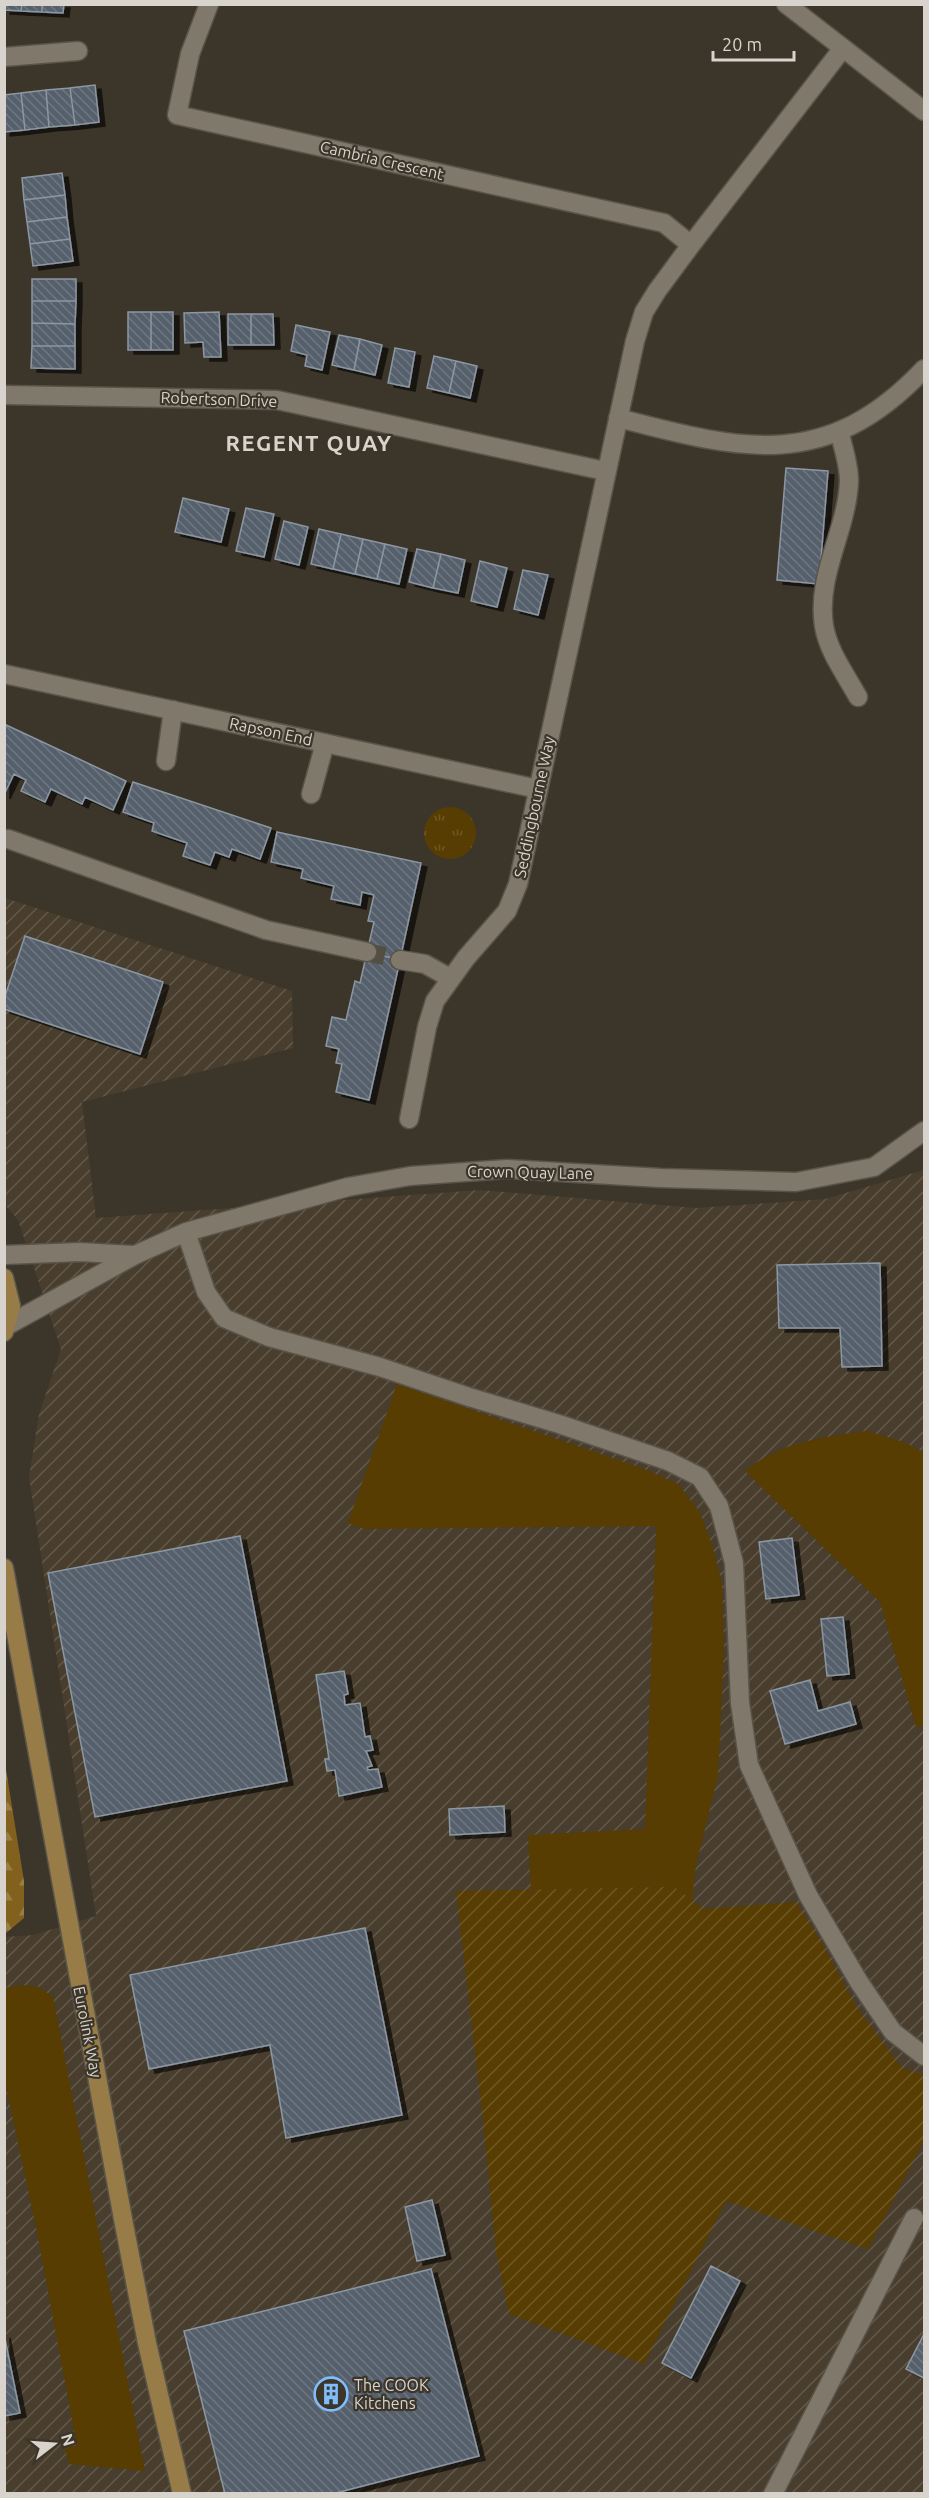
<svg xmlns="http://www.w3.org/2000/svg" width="929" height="2498" font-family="Ubuntu,sans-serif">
<defs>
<pattern id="industrial-furrows" width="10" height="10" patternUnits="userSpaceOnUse" patternTransform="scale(1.5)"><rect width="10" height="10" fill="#493e2d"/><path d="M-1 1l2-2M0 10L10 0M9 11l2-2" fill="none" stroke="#62594a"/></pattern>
<pattern id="forest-firs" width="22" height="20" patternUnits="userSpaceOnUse" patternTransform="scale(1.5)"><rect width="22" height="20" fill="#82601d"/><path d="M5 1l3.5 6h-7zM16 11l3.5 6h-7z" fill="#997d47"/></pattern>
<pattern id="park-tufts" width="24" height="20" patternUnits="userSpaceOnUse" patternTransform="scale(1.5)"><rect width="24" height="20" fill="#573d02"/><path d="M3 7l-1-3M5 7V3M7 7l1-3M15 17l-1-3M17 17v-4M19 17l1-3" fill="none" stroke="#6e5826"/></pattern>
<pattern id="garden-furrows" width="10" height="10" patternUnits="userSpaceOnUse" patternTransform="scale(1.5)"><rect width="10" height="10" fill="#573d02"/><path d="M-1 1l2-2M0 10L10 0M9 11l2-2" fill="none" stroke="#6e5826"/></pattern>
<pattern id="building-back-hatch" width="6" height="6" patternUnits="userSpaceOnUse" patternTransform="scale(1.5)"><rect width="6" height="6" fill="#57616c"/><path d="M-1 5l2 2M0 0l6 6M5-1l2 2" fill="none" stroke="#6e7780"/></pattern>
<filter id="shadow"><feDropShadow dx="6" dy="4" stdDeviation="0" flood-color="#0009"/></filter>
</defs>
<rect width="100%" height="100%" fill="#3c352a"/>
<path fill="url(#industrial-furrows)" d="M 5,898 L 292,991 L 293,1048 L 82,1102 L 96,1218 L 480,1190 L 696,1208 L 825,1199 L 924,1170 L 924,2493 L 5,2493 L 5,1937 L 33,1935 L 96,1916 L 29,1477 L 39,1414 L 61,1349 L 18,1220 L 5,1205 Z"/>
<path fill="#573d02" d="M 397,1384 L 644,1469 L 678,1484 L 699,1511 L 712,1545 L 722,1584 L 724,1647 L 718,1776 L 696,1865 L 692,1900 L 674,1887 L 531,1890 L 528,1835 L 645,1829 L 656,1526 L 365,1529 L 348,1523 Z
M 867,1431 L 906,1443 L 924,1453 L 924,1726 L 916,1727 L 880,1602 L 745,1471 C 778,1443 826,1436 867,1431 Z
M 21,1985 L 39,1987 L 53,1997 L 145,2471 L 69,2464 L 64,2445 L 77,2446 L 36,2227 L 5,2082 L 5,1988 Z"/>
<path fill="url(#forest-firs)" d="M 4,1757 L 24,1881 L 24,1918 L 5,1934 Z"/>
<path fill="url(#park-tufts)" d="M424 833a26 26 0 1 1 52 0a26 26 0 1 1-52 0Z"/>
<path fill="url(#garden-furrows)" d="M 674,1887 L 704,1909 L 796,1902 L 822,1943 L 857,2008 L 902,2068 L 924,2075 L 924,2140 L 868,2249 L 726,2201 L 644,2364 L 509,2314 L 496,2250 L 482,2111 L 456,1891 Z"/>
<path fill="url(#building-back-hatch)" stroke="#8b97a2" stroke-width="1.5" filter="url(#shadow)" d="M 4,4 L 22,4 L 21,11 L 4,10 Z
M 22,4 L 42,4 L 42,12 L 21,11 Z
M 42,4 L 64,4 L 63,13 L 42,12 Z
M 95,85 L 99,122 L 75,125 L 70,88 Z
M 70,88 L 75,125 L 49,127 L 46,90 Z
M 46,90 L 49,127 L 25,130 L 21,93 Z
M 21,93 L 25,130 L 4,132 L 4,95 Z
M 62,173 L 65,195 L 24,200 L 22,178 Z
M 65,195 L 67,217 L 27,222 L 24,200 Z
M 67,217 L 70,239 L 30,244 L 27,222 Z
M 70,239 L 73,261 L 33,266 L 30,244 Z
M 32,279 L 76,279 L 76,301 L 32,301 Z
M 32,301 L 76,301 L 75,324 L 32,323 Z
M 128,312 L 151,312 L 151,350 L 128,350 Z
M 151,312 L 173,312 L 173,350 L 151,350 Z
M 219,312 L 221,357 L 204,357 L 203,342 L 185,343 L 184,313 Z
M 228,314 L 251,314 L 251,345 L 228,345 Z
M 251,314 L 273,314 L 274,345 L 251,345 Z
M 32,323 L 75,324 L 75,346 L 32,346 Z
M 296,325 L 330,332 L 322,370 L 305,366 L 307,355 L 291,351 Z
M 339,335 L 360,339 L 354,370 L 332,365 Z
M 360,339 L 382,345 L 375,375 L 354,370 Z
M 32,346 L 75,346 L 75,369 L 31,368 Z
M 395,348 L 415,352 L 409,387 L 388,383 Z
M 434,356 L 456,361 L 449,393 L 427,388 Z
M 456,361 L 477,366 L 470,398 L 449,393 Z
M 786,468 L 828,471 L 819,584 L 777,580 Z
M 183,498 L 229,509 L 221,542 L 175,532 Z
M 246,508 L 274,514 L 264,557 L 236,551 Z
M 284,521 L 308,527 L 299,565 L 275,559 Z
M 319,529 L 341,534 L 333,569 L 311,564 Z
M 341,534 L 363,539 L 355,574 L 333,569 Z
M 363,539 L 385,544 L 377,579 L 355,574 Z
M 385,544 L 407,549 L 399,584 L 377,579 Z
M 417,549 L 441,554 L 433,588 L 409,582 Z
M 441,554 L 465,560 L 458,593 L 433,588 Z
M 480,561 L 507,568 L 497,607 L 471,601 Z
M 523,570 L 548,575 L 538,615 L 514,609 Z
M 4,724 L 126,781 L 113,810 L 85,797 L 82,804 L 51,789 L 45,802 L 21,791 L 26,780 L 14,774 L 4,795 Z
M 133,782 L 271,828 L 260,859 L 232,849 L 229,857 L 215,852 L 210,865 L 183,856 L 187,843 L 152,831 L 154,823 L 123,812 Z
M 277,832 L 421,863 L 400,960 L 367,952 L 374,922 L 368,921 L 374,895 L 362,892 L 360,905 L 331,899 L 334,886 L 301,878 L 303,869 L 271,862 Z
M 25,936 L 163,982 L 140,1054 L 4,1009 L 4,999 Z
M 367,952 L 400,960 L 369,1100 L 336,1092 L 342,1064 L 336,1063 L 339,1049 L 326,1046 L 332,1017 L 346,1020 L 355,981 L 360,983 Z
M 880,1263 L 882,1366 L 842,1367 L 840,1328 L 779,1328 L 777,1265 Z
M 240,1536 L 287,1781 L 95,1817 L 48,1573 Z
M 792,1538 L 799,1595 L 766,1599 L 759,1542 Z
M 843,1617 L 849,1674 L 827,1676 L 821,1619 Z
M 344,1671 L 348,1694 L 344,1695 L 345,1705 L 360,1703 L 365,1737 L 370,1736 L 373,1750 L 366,1751 L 372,1766 L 367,1767 L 368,1770 L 378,1769 L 382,1787 L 339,1796 L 335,1770 L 327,1771 L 325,1759 L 329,1759 L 316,1675 Z
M 810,1680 L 818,1711 L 850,1702 L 856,1724 L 785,1744 L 770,1691 Z
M 504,1806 L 505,1832 L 450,1835 L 449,1809 Z
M 365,1928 L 402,2115 L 286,2138 L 270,2045 L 149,2069 L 130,1975 Z
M 432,2200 L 445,2255 L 417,2261 L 405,2207 Z
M 711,2266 L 740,2281 L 691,2378 L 662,2363 Z
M 431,2269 L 479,2456 L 332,2494 L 225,2494 L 184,2331 Z
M 4,2334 L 20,2413 L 4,2416 Z
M 924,2334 L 924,2378 L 906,2369 Z"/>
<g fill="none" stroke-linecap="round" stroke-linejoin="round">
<path stroke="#534d42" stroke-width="18" stroke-dasharray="18 9" stroke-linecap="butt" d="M 367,952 L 400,960"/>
<g stroke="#59544a" stroke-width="21">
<path id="minor" d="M 209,4 L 190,54 L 177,115 L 664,223 L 691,245 L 843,48 L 786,4
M 843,48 L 924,111
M 4,57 L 78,51
M 4,395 L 277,400 L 605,471
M 618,418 C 741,450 826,473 924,369
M 839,431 C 843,447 849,464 849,481 C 847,531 816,575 824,626 C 828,651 846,675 858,697
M 4,674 L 538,789
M 166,761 L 173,710
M 311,794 L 325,743
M 8,839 L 266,930 L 367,952
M 400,960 L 425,964 L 450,978
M 409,1119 L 427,1027 L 435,1001 L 466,958 L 507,911 L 518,884 L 635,341 L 644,312 L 657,291 L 691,245
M 186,1232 L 206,1292 L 224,1318 L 269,1337 L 380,1367 L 469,1397 L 559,1424 L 668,1461 L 700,1477 L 719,1506 L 734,1563 L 740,1703 L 749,1765 L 808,1895 L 859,1982 L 893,2032 L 924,2056
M 4,1255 L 80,1252 L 133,1255
M 8,1325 L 135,1255 L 186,1232 L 348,1187 L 410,1176 L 507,1169 L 661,1178 L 796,1182 L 874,1167 L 924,1131
M 773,2494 L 914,2218"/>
</g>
<g stroke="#59544a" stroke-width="21">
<path id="major" d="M 4,1278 L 11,1306 L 4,1332
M 4,1568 L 123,2219 L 147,2343 L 182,2494"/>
</g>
<use href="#minor" stroke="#80786b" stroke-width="18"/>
<use href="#major" stroke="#987c48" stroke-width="18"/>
</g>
<defs>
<g id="building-ring" transform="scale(1.725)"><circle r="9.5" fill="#3c352a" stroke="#80bdfa" stroke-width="1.5"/><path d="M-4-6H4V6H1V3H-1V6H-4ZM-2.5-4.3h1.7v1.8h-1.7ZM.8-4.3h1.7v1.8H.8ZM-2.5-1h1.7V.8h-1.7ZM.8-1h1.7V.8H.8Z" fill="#80bdfa"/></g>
</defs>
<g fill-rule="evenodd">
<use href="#building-ring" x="331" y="2394"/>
</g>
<g text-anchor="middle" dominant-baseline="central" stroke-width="4.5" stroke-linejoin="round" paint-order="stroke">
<g font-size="16" fill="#d8d4cd" stroke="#3c352a">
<text transform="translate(382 160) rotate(13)">Cambria Crescent</text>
<text transform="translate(219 399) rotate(2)">Robertson Drive</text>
<text transform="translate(271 731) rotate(12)">Rapson End</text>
<text transform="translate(534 807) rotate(-78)">Seddingbourne Way</text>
<text transform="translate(530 1172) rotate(1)">Crown Quay Lane</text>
<text transform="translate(88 2032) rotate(79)">Eurolink Way</text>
</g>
<g font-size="16" fill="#d8d4cd" stroke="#3c352a" text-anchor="start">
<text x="354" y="2385">The COOK<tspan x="354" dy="18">Kitchens</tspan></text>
</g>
<g font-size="22" font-weight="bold" letter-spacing="1.5" fill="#d8d4cd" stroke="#3c352a">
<text x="309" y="442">REGENT QUAY</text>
</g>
</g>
<rect width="929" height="2498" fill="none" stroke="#d8d4cd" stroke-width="12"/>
<g transform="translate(54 2444) rotate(73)" stroke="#3c352a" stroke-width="4.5" paint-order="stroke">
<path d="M0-4.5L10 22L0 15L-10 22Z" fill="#d8d4cd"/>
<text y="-9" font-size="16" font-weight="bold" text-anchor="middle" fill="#d8d4cd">N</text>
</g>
<path d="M713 51v9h81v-9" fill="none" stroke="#d8d4cd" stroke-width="3"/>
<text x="722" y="51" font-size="18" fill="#d8d4cd" stroke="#3c352a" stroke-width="4.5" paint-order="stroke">20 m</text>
</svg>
